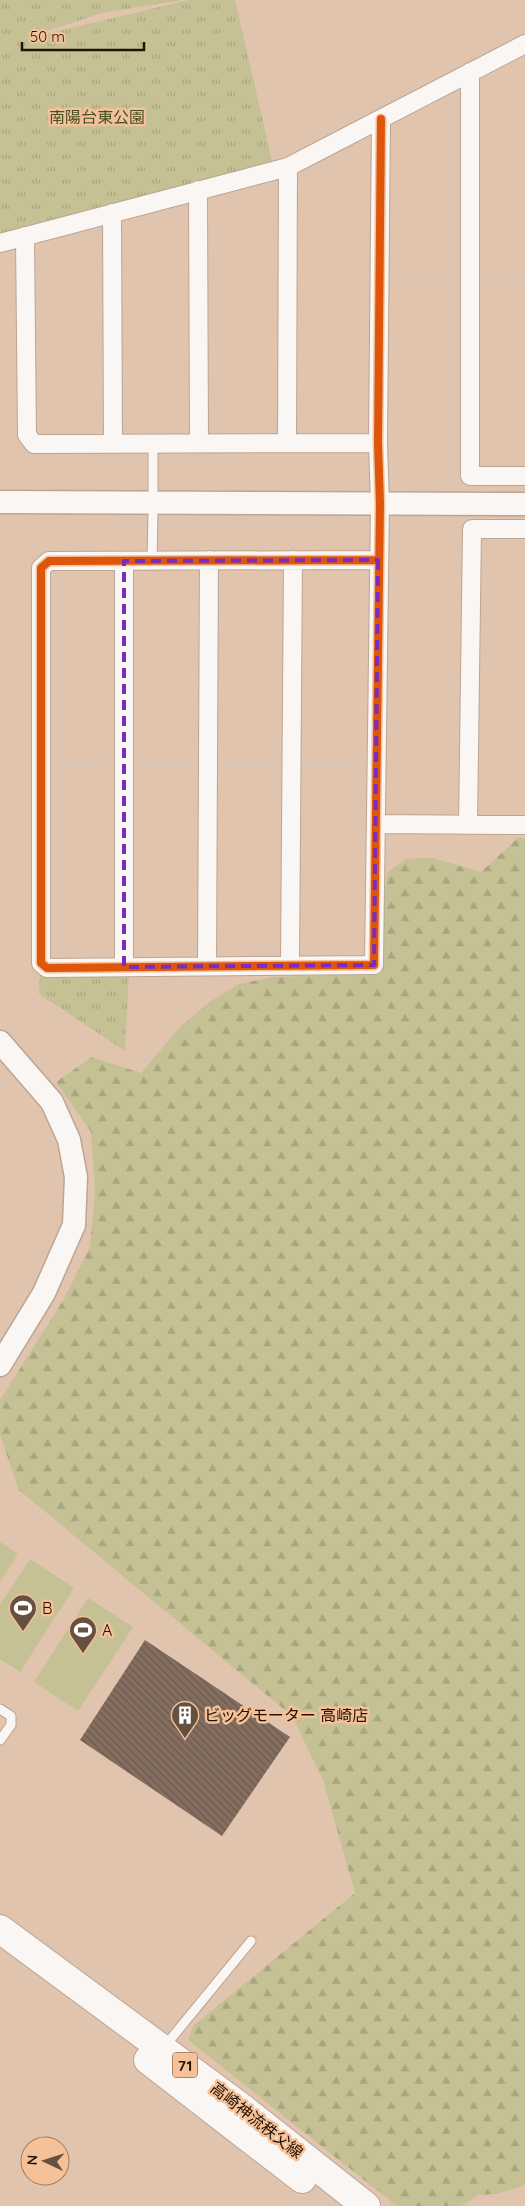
<svg xmlns="http://www.w3.org/2000/svg" width="525" height="2206" font-family="Quicksand,'Noto Sans JP',sans-serif">
<defs>
<pattern id="grass-tufts" width="24" height="20" patternUnits="userSpaceOnUse" patternTransform="scale(1.25)"><rect width="24" height="20" fill="#c5c195"/><path d="M3 7l-1-3M5 7V3M7 7l1-3M15 17l-1-3M17 17v-4M19 17l1-3" fill="none" stroke="#a9a57f"/></pattern>
<pattern id="forest-firs" width="22" height="20" patternUnits="userSpaceOnUse" patternTransform="scale(1.25)"><rect width="22" height="20" fill="#c5c195"/><path d="M5 1l3.5 6h-7zM16 11l3.5 6h-7z" fill="#a9a57f"/></pattern>
<pattern id="building-back-hatch" width="6" height="6" patternUnits="userSpaceOnUse" patternTransform="scale(1.25)"><rect width="6" height="6" fill="#846e60"/><path d="M-1 5l2 2M0 0l6 6M5-1l2 2" fill="none" stroke="#6c594d"/></pattern>
</defs>
<rect width="100%" height="100%" fill="#e0c4ae"/>
<path fill="url(#grass-tufts)" d="M 0,0 L 183,0 L 102,13 L 20,40 L 189,0 L 235,0 L 273,165 L 0,239 Z
M 40,970 L 129,972 L 125,1051 L 39,994 Z"/>
<path fill="url(#forest-firs)" d="M 518,838 L 525,838 L 525,2183 L 521,2187 L 495,2194 L 478,2195 L 461,2206 L 397,2206 L 188,2040 L 193,2026 L 355,1893 L 323,1780 L 292,1716 L 19,1490 L 0,1435 L 0,1400 L 64,1299 L 90,1247 L 95,1193 L 91,1132 L 56,1082 L 92,1057 L 141,1073 L 180,1027 L 211,1001 L 239,984 L 273,977 L 377,974 L 387,873 L 406,859 L 433,858 L 481,872 Z"/>
<path fill="#c5c195" d="M 0,1542 L 18,1554 L 0,1582 Z
M 30,1559 L 74,1588 L 20,1672 L 0,1659 L 0,1605 Z
M 88,1598 L 133,1627 L 78,1711 L 34,1682 Z"/>
<path fill="url(#building-back-hatch)" d="M 145,1640 L 290,1737 L 222,1836 L 80,1740 Z"/>
<g fill="none" stroke-linecap="round" stroke-linejoin="round">
<g stroke="#bba594" stroke-width="11">
<path id="service" d="M 153,491 L 153,443
M 152,561 L 153,513
M 0,1709 L 11,1716 L 11,1725 L 0,1740
M 165,2046 L 251,1941"/>
</g>
<g stroke="#bba594" stroke-width="20">
<path id="minor" d="M 470,72 L 470,476 L 525,476
M 198,190 L 199,443
M 112,213 L 113,444
M 25,236 L 27,435 L 34,444 L 378,443
M 0,243 L 288,167 L 525,44
M 287,443 L 288,167
M 378,560 L 49,561 L 41,568 L 41,963 L 47,968 L 374,965 L 380,504 L 378,443 L 381,119
M 377,824 L 525,825
M 468,825 L 472,529 L 525,529
M 207,966 L 209,560
M 290,966 L 293,560
M 124,967 L 124,561"/>
</g>
<g stroke="#bba594" stroke-width="25">
<path id="tertiary" d="M 0,502 L 525,504
M 0,1042 L 52,1102 L 69,1140 L 76,1177 L 74,1225 L 44,1293 L 0,1365"/>
</g>
<g stroke="#bba594" stroke-width="30">
<path id="primary" d="M 0,1929 L 241,2107 L 366,2206
M 148,2060 L 302,2179"/>
</g>
<path stroke="#d2cac3" stroke-width="3" stroke-dasharray="2.5 2.5" stroke-linecap="butt" d="M 395,277 L 454,277
M 485,278 L 525,278
M 57,764 L 108,764
M 139,765 L 193,765
M 224,765 L 276,765
M 307,765 L 361,765"/>
<use href="#service" stroke="#faf6f3" stroke-width="9"/>
<use href="#minor" stroke="#faf6f3" stroke-width="18"/>
<use href="#tertiary" stroke="#faf6f3" stroke-width="22"/>
<use href="#primary" stroke="#faf6f3" stroke-width="28"/>
<g stroke="#f5c199" stroke-width="11">
<path id="cycleway" d="M 378,560 L 49,561 L 41,568 L 41,963 L 47,968 L 374,965 L 380,504 L 378,443 L 381,119"/>
</g>
<use href="#cycleway" stroke="#de550c" stroke-width="8"/>
</g>
<path fill="none" stroke="#7b2cbf" stroke-width="4" stroke-dasharray="10 6" stroke-linejoin="round" d="M 378,560 L 374,965 L 124,967 L 124,561 Z"/>
<defs>
<g id="stadium-pin" transform="scale(1.4375)"><path d="M0 17L-7.5 6A9.5 9.5 0 1 1 7.5 6Z" fill="#66503f" stroke="#f5c199"/><path d="M0-5a6.5 5 0 1 0 0 10a6.5 5 0 1 0 0-10ZM-3.5-1.8h7v3.6h-7Z" fill="#fff"/></g>
<g id="building-pin" transform="scale(1.4375)"><path d="M0 17L-7.5 6A9.5 9.5 0 1 1 7.5 6Z" fill="#66503f" stroke="#f5c199"/><path d="M-4-6H4V6H1V3H-1V6H-4ZM-2.5-4.3h1.7v1.8h-1.7ZM.8-4.3h1.7v1.8H.8ZM-2.5-1h1.7V.8h-1.7ZM.8-1h1.7V.8H.8Z" fill="#fff"/></g>
</defs>
<g fill-rule="evenodd">
<use href="#stadium-pin" x="23" y="1608"/>
<use href="#stadium-pin" x="83" y="1630"/>
<use href="#building-pin" x="185" y="1715"/>
</g>
<g text-anchor="middle" dominant-baseline="central" stroke-width="5" stroke-linejoin="round" paint-order="stroke">
<rect fill="#f5c199" stroke="#634630" stroke-width="1" x="172.5" y="2052.5" width="25" height="25" rx="4"/>
<g font-size="15" font-weight="bold" fill="#241203">
<text x="185" y="2065">71</text>
</g>
<g font-size="16" fill="#475024" stroke="#f5c199">
<text x="97" y="117">南陽台東公園</text>
</g>
<g font-size="16" fill="#241203" stroke="#f5c199" text-anchor="start">
<text x="42" y="1608">B</text>
<text x="102" y="1630">A</text>
<text x="204" y="1715">ビッグモーター 高崎店</text>
</g>
<g font-size="16" fill="#241203" stroke="#f5c199">
<text transform="translate(257 2120) rotate(38)">高崎神流秩父線</text>
</g>
</g>
<g transform="translate(45 2161) rotate(274)"><circle r="24" fill="#f5c199" stroke="#a17b5d"/>
<path d="M0-4L9 19L0 12L-9 19Z" fill="#66503f"/>
<text y="-8" font-size="14" font-weight="bold" text-anchor="middle" fill="#241203">N</text>
</g>
<path d="M22 42v8h122v-8" fill="none" stroke="#241203" stroke-width="2.5"/>
<text x="30" y="42" font-size="15" fill="#241203" stroke="#f5c199" stroke-width="4" paint-order="stroke">50 m</text>
</svg>
